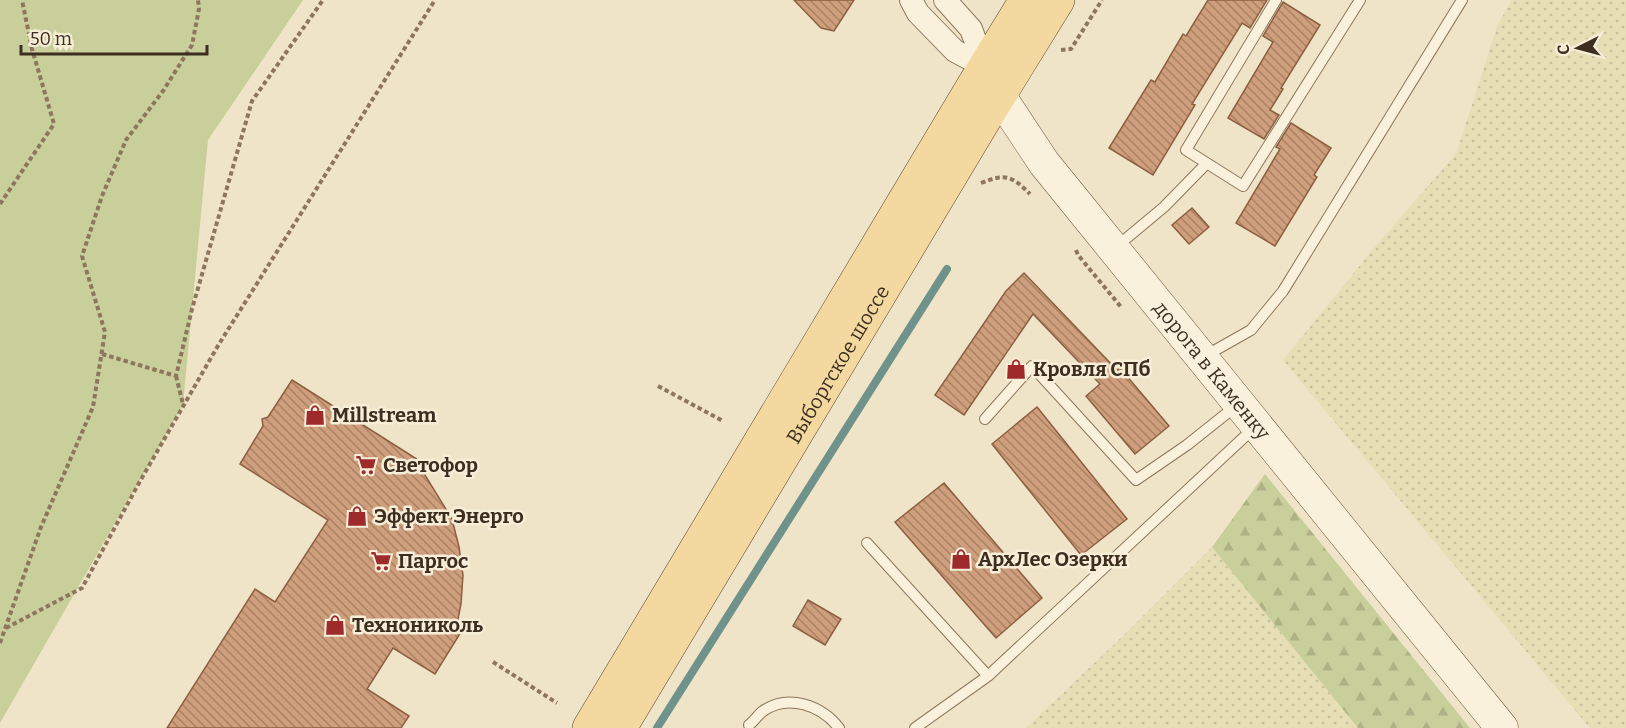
<svg xmlns="http://www.w3.org/2000/svg" width="1626" height="728" font-family="Bitter,serif">
<defs>
<pattern id="farmland-dots" width="8" height="8" patternUnits="userSpaceOnUse" patternTransform="scale(1.5)"><rect width="8" height="8" fill="#e6deb5"/><path d="M2 2h.1M6 6h.1" fill="none" stroke="#c6bf9b" stroke-width="1.8" stroke-linecap="round"/></pattern>
<pattern id="forest-firs" width="22" height="20" patternUnits="userSpaceOnUse" patternTransform="scale(1.5)"><rect width="22" height="20" fill="#c9cf9b"/><path d="M5 1l3.5 6h-7zM16 11l3.5 6h-7z" fill="#aeb285"/></pattern>
<pattern id="building-back-hatch" width="6" height="6" patternUnits="userSpaceOnUse" patternTransform="scale(1.5)"><rect width="6" height="6" fill="#cf9f7d"/><path d="M-1 5l2 2M0 0l6 6M5-1l2 2" fill="none" stroke="#a98266"/></pattern>
</defs>
<rect width="100%" height="100%" fill="#f0e4c8"/>
<path fill="url(#farmland-dots)" d="M 1512,0 L 1626,0 L 1626,728 L 1590,728 L 1283,360 L 1379,242 L 1456,154 L 1498,24 Z
M 1212,547 L 1358,728 L 1026,728 L 1125,634 Z"/>
<path fill="url(#forest-firs)" d="M 1265,474 L 1470,728 L 1358,728 L 1212,547 Z"/>
<path fill="#c9cf9b" d="M 0,0 L 303,0 L 208,140 L 183,405 L 0,723 Z"/>
<g fill="none" stroke-linecap="round" stroke-linejoin="round">
<path stroke="#6f938a" stroke-width="8" d="M 657,728 L 947,269"/>
</g>
<path fill="url(#building-back-hatch)" stroke="#8d5f41" stroke-width="1.5" d="M 794,0 L 854,0 L 834,31 L 821,28 Z
M 1208,0 L 1267,0 L 1250,28 L 1242,23 L 1192,104 L 1195,105 L 1153,175 L 1109,148 L 1151,80 L 1155,82 L 1183,34 L 1186,36 Z
M 1283,2 L 1320,25 L 1281,88 L 1283,89 L 1270,110 L 1279,115 L 1264,139 L 1228,118 L 1273,42 L 1263,36 Z
M 1291,123 L 1331,148 L 1314,175 L 1317,177 L 1275,246 L 1236,223 L 1280,149 L 1276,147 Z
M 1192,208 L 1209,227 L 1189,244 L 1172,225 Z
M 1024,273 L 1117,370 L 1120,368 L 1169,426 L 1135,454 L 1086,396 L 1100,384 L 1033,314 L 964,415 L 935,395 L 1006,291 Z
M 292,380 L 423,463 L 420,467 L 452,519 L 459,547 L 463,575 L 461,604 L 456,629 L 461,632 L 435,674 L 393,648 L 367,689 L 409,716 L 401,728 L 167,728 L 255,589 L 275,602 L 328,520 L 240,464 L 263,426 L 262,419 L 268,417 Z
M 1037,407 L 1127,519 L 1081,555 L 992,444 Z
M 944,483 L 1042,598 L 996,638 L 895,522 Z
M 808,600 L 841,619 L 825,645 L 793,626 Z"/>
<g fill="none" stroke-linecap="round" stroke-linejoin="round">
<g stroke="#8d765c" stroke-width="12">
<path id="lane" d="M 1276,0 L 1186,150 L 1243,186 L 1360,0
M 1116,247 L 1164,207 L 1206,164
M 1205,356 L 1251,330 L 1283,291 L 1462,0
M 985,419 L 1032,366 L 1136,480 L 1187,445 L 1236,406
M 867,543 L 988,676
M 749,725 C 754,721 758,715 763,711 C 789,693 822,706 839,728
M 915,728 L 988,676 L 1254,428"/>
</g>
<g stroke="#8d765c" stroke-width="24">
<path id="street" d="M 911,0 L 918,13 L 955,51 L 985,67
M 945,0 L 971,29 L 985,67"/>
</g>
<g stroke="#6f573f" stroke-width="33">
<g id="secondary">
<path id="s1" d="M 988,74 L 999,95 L 1044,163 L 1502,728"/>
</g>
</g>
<g stroke="#5b4430" stroke-width="34">
<g id="primary">
<path d="M 589,728 L 973,86 L 1026,0"/>
<path id="s2" d="M 620,728 L 989,112 L 1058,0"/>
</g>
</g>
<path stroke="#8d765c" stroke-width="4" stroke-dasharray="4.5 3" stroke-linecap="butt" d="M 1061,50 L 1071,49 L 1102,0
M 981,183 C 1006,173 1012,176 1030,194
M 0,204 L 54,124 L 32,49 L 22,0
M 1076,250 L 1078,255 L 1121,307
M 102,354 L 176,376 L 192,309 L 252,101 L 323,0
M 176,376 L 183,404
M 658,386 L 723,421
M 6,628 L 82,588 L 139,483 L 219,344 L 435,0
M 0,643 L 41,527 L 93,407 L 105,332 L 82,256 L 102,196 L 126,140 L 163,91 L 192,45 L 199,9 L 198,0
M 493,662 L 557,703"/>
<use href="#lane" stroke="#faf1dc" stroke-width="10"/>
<use href="#street" stroke="#faf1dc" stroke-width="22"/>
<use href="#secondary" stroke="#faf1dc" stroke-width="32"/>
<use href="#primary" stroke="#f3d9a0" stroke-width="33"/>
</g>
<defs>
<g id="shop-bare" transform="scale(1.62)"><path d="M-5-2.5h2.3a2.7 3.5 0 0 1 5.4 0H5L5.5 6h-11ZM-1.5-2.5h3a1.5 2.3 0 0 0-3 0Z" fill="#9e2a2b" stroke="#f7eed8" stroke-width="2.5" paint-order="stroke"/></g>
<g id="supermarket-bare" transform="scale(1.62)"><path d="M-6-5.5h2.5l.6 2H6L4.5 2H-2.5L-4.4-4H-6ZM-1.5 3.2a1.3 1.3 0 1 0 .1 0ZM3 3.2a1.3 1.3 0 1 0 .1 0Z" fill="#9e2a2b" stroke="#f7eed8" stroke-width="2.5" paint-order="stroke"/></g>
</defs>
<g fill-rule="evenodd">
<use href="#shop-bare" x="1016" y="369"/>
<use href="#shop-bare" x="315" y="415"/>
<use href="#supermarket-bare" x="366" y="465"/>
<use href="#shop-bare" x="357" y="516"/>
<use href="#shop-bare" x="961" y="559"/>
<use href="#supermarket-bare" x="381" y="561"/>
<use href="#shop-bare" x="335" y="625"/>
</g>
<g text-anchor="middle" dominant-baseline="central" stroke-width="5" stroke-linejoin="round" paint-order="stroke">
<g font-size="20" fill="#3d2e20" stroke="#f7eed8">
<text stroke="none"><textPath href="#s2" startOffset="424">Выборгское шоссе</textPath></text>
<text stroke="none"><textPath href="#s1" startOffset="372">дорога в Каменку</textPath></text>
</g>
<g font-size="20" font-weight="bold" fill="#3d2e20" stroke="#f7eed8" text-anchor="start">
<text x="1033" y="369">Кровля СПб</text>
<text x="332" y="415">Millstream</text>
<text x="383" y="465">Светофор</text>
<text x="374" y="516">Эффект Энерго</text>
<text x="978" y="559">АрхЛес Озерки</text>
<text x="398" y="561">Паргос</text>
<text x="352" y="625">Технониколь</text>
</g>
</g>
<g transform="translate(1578 48) rotate(264)" stroke="#f7eed8" stroke-width="4.5" paint-order="stroke">
<path d="M0-4.5L10 22L0 15L-10 22Z" fill="#3d2e20"/>
<text y="-9" font-size="16" font-weight="bold" text-anchor="middle" fill="#3d2e20">С</text>
</g>
<path d="M21 45v9h186v-9" fill="none" stroke="#3d2e20" stroke-width="3"/>
<text x="30" y="45" font-size="18" fill="#3d2e20" stroke="#f7eed8" stroke-width="4.5" paint-order="stroke">50 m</text>
</svg>
